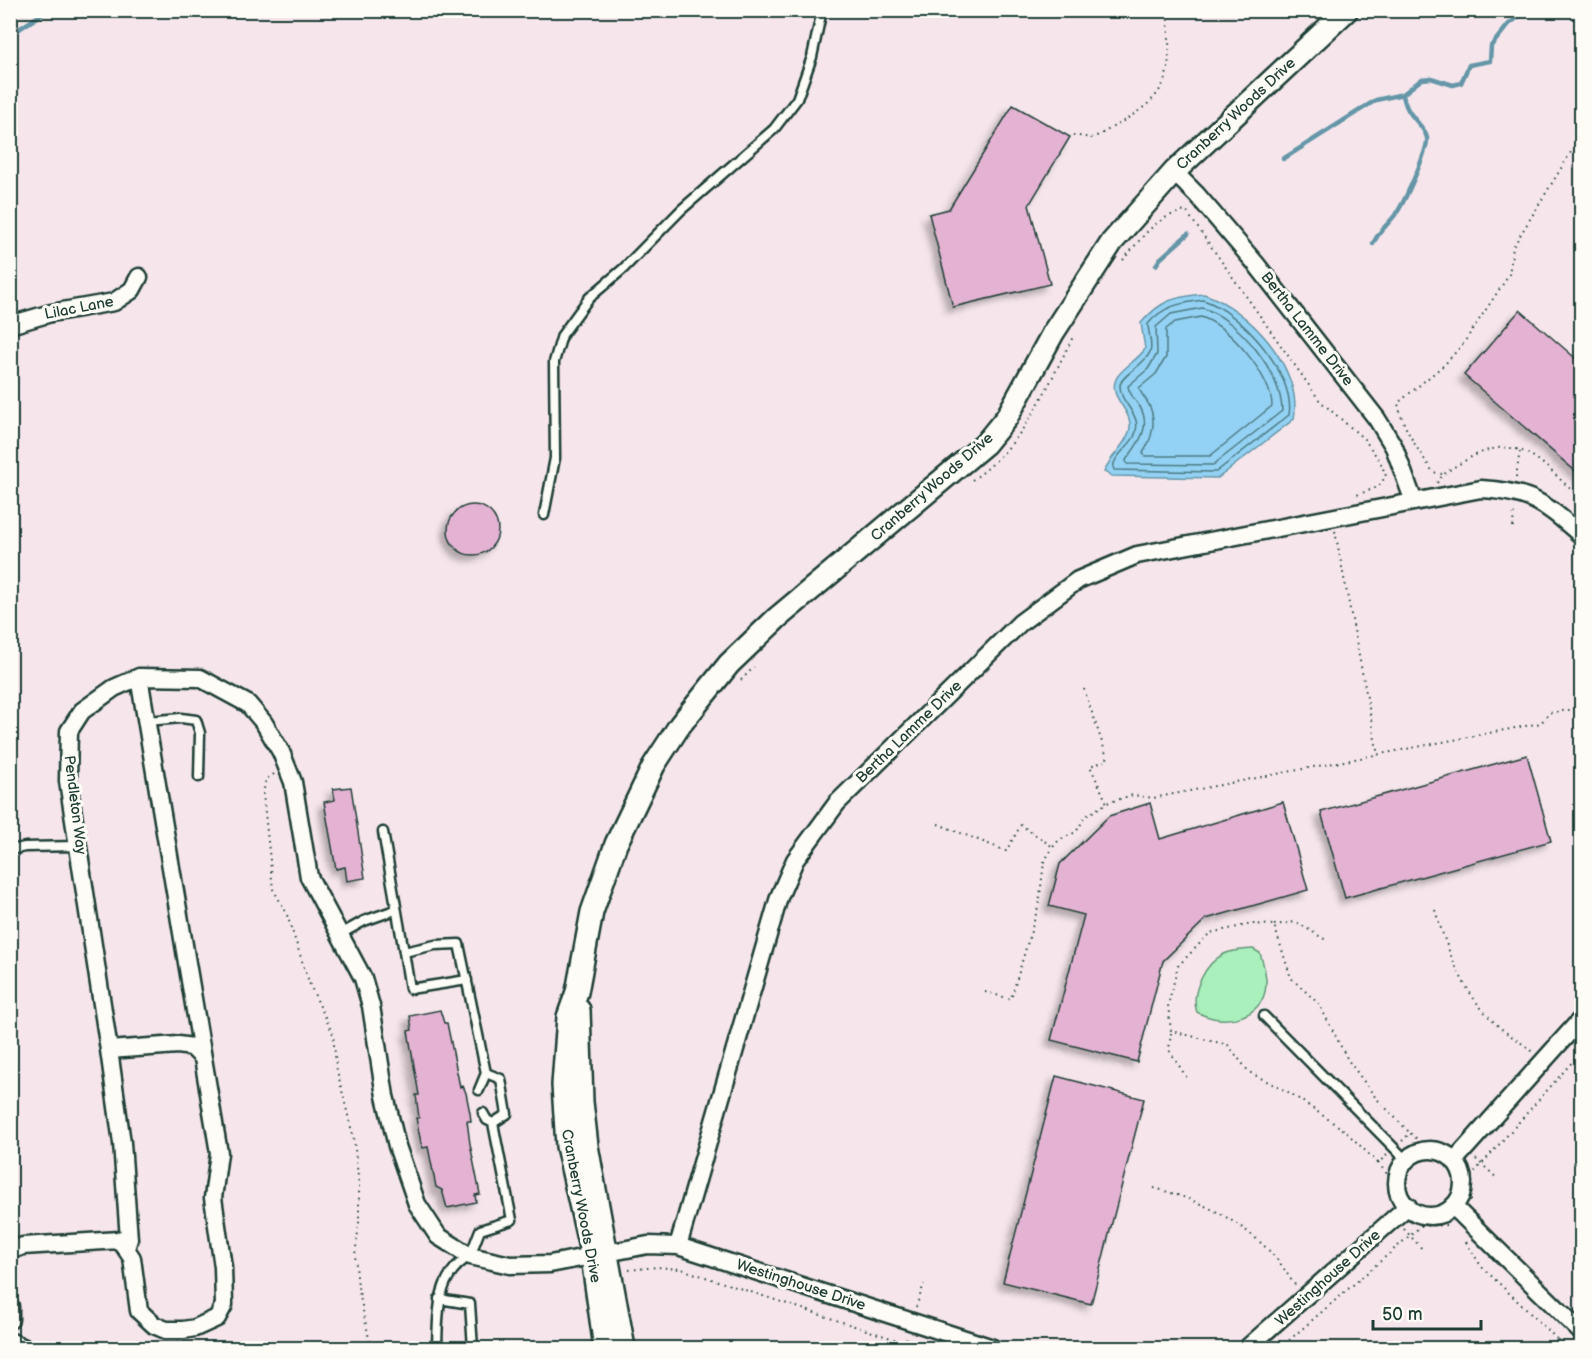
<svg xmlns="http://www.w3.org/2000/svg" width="1592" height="1359" font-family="'Balsamiq Sans',sans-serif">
<defs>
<filter id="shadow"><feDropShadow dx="-5.5" dy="5.5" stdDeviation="3" flood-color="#0004"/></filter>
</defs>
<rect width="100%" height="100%" fill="#f6e6ec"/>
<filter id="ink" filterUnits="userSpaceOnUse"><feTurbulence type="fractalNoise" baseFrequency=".0167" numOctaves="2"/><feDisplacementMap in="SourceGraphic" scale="12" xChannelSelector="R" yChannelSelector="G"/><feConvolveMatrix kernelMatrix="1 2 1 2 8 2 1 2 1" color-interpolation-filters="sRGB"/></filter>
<g filter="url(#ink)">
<path fill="#a9f0bc" stroke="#649678" stroke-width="1.5" d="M 1253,949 L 1260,953 C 1263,963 1267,974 1266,985 C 1264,1019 1223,1027 1197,1012 C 1190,993 1205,963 1224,954 C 1232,950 1244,950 1253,949 Z"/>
<path fill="#93d2f4" stroke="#6596a7" stroke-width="1.5" d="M 1204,294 C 1249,309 1303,368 1294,419 L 1218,478 L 1112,476 L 1104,472 C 1110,456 1125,446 1129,432 C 1136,411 1107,399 1116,379 C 1120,369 1138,360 1145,349 L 1141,323 C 1161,300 1174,297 1204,294 Z"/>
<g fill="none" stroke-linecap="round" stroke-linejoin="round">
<path stroke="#4d7981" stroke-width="1.5" d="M 1203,300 C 1240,311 1296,374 1289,415 L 1216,472 L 1114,470 C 1110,459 1129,447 1134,437 C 1145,414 1119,405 1120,385 C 1121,375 1145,365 1150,352 C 1153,344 1148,332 1148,324 C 1163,306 1180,303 1203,300 Z
M 1202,308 C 1238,318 1282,373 1282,411 L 1213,465 L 1127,464 L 1126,460 C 1138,444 1152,427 1140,407 C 1135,400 1129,394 1128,386 L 1148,369 L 1157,354 L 1156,327 L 1171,314 Z
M 1201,317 C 1229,325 1272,377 1272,406 L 1210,456 L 1145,456 L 1143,453 C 1152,439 1157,421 1149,405 C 1146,399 1141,394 1139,388 L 1156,374 L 1166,357 L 1166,329 L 1175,322 Z"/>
<path stroke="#6596a7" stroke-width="4.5" d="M 10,35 L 48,10
M 1283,159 L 1376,100 L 1403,94 L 1422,79 L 1431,78 L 1453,85 L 1461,83 L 1469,65 L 1490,61 L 1491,46 L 1509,24 L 1528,10
M 1373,244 C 1379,230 1387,226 1395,215 C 1403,206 1429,148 1427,138 C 1424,123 1406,118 1403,94
M 1156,265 L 1160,259 L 1188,234"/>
</g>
<path fill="#e4b3d3" stroke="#1f3d34" stroke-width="1.5" filter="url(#shadow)" d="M 1013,105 L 1070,137 L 1029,205 L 1050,284 L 953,307 L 929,214 L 949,209 Z
M 1520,310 L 1581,363 L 1581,476 L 1464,375 Z
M448 530a25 25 0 1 1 50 0a25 25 0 1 1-50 0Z
M 1527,755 L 1551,841 L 1345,898 L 1321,812 Z
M 351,787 L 365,878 L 347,881 L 345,867 L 336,869 L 324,802 L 335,800 L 333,789 Z
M 1283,802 L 1308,890 L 1206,919 L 1163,961 L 1137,1062 L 1051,1040 L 1084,915 L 1049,906 L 1060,864 L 1109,816 L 1150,803 L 1160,839 Z
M 440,1010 L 444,1023 L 447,1023 L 460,1087 L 463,1086 L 466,1093 L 470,1113 L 471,1121 L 467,1121 L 470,1144 L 480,1194 L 475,1195 L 476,1202 L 447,1208 L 442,1190 L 436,1187 L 428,1147 L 423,1148 L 421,1143 L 416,1118 L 419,1118 L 416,1095 L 419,1095 L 408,1031 L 412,1030 L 410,1016 Z
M 1056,1076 L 1144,1099 L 1091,1304 L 1003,1282 Z"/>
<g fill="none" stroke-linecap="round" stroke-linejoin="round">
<g stroke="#1f3d34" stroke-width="13">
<path id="service" d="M 544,515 L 555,458 L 554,362 L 562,335 L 589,298 L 623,269 L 681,210 L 774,129 L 797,99 L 812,57 L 822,10
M 147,721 L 181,718 L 196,720 L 200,733 L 199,777
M 383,832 L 404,952 L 435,945 L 459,944 L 486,1073 L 501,1079 L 507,1114 L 493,1123 L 512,1220 L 480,1230 L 470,1256 C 436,1275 438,1313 437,1348
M 10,850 L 25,847 L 78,846
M 339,935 L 364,921 L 395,910
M 404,952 L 410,989 L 467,980
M 1264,1016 L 1406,1160
M 479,1090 L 486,1073
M 483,1113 L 487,1120 L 493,1123
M 439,1299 L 470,1304 L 473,1348
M 10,1337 L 34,1348
M 88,1348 L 109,1348"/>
</g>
<g stroke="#1f3d34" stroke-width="21">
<path id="minor" d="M 1174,172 L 1197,195 L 1256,264 L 1377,419 L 1394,447 L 1414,502
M 10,325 L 51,313 L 114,302 L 132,290 L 139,277
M 139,677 L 203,1058
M 109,1050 L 122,1143 L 129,1239 L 126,1248
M1397 1183a33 33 0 1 1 66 0a33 33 0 1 1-66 0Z
M 1454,1161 L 1582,1018
M 1453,1206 L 1582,1333
M 678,1246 L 779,897 L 795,860 L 837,803 L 1020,623 L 1078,580 L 1137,555 L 1481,489 C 1533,492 1544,503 1582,536
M 10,1251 L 23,1246 L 120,1240 L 132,1258 L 139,1311 L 154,1325 L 166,1330 L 183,1330 L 195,1328 L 217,1318 L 224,1305 L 223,1267 L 213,1198 L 219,1153 L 203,1058 L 192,1047 L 178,1045 L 109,1050 L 68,781 L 69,731 L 82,711 L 114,688 L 139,677 L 200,678 L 248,704 L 264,723 L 281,752 L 293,782 L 309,877 L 363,978 L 371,1006 L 385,1096 L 397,1146 L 417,1204 L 438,1236 L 470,1256 L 510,1265 L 550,1264 L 648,1245 L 678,1246 L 993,1348
M 10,1306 L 10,1320
M 1247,1348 L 1408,1206"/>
</g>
<g stroke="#1f3d34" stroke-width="26">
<path id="tertiary" d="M 579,1010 L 582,1102 L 587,1146 L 624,1348
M 605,1348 L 592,1257 L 567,1146 L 563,1085 L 568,1017 L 577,992 L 592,912 L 616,844 L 654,765 L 680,725 L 729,664 L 777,618 L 985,444 L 1007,417 L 1053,333 L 1112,242 L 1174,172 L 1347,10"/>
</g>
<path stroke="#1f3d34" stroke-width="2" stroke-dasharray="1.5 4.5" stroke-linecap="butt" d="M 1073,135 L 1091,138 L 1099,135 C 1167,97 1174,88 1167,10
M 1123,260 C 1142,238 1155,216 1186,211 L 1320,401 L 1364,439 L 1380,461 L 1386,476 L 1378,487 L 1354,496
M 1442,474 L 1433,472 C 1419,451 1402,428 1398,403 L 1445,364 L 1463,344 L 1509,275 L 1513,247 L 1582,134
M 1516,477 L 1520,450
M 972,480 C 1024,445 1046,389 1074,335
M 1437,483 C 1444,471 1455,467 1466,460 C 1523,427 1543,467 1582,499
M 1513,527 L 1514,509
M 1335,531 L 1378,755
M 741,680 L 754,667
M 1084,689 L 1108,760 L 1090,766 L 1107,803
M 274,774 L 266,779 L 263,794 L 273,889 L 286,912 L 310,985 L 333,1034 L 336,1066 L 354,1140 L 359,1185 L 359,1225 L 355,1255 L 358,1287 L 371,1348
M 938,824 L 1006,851 L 1021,825 L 1053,847
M 1435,910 C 1449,955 1465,999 1503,1030 C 1513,1038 1523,1043 1532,1052
M 1274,925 L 1296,922 L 1326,940
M 985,992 L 1011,999 L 1039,904 L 1044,862 L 1053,847 L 1059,840 L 1076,832 L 1086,816 L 1107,803 L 1133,795 L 1153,798 L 1541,723 L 1549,713 L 1582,708
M 1171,1033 L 1169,1050 L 1187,1078
M 1402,1141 L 1410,1133 L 1423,1144 L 1448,1144
M 1387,1155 L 1378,1163 L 1389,1176 L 1390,1201
M 1476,1159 L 1498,1179
M 1378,1163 L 1344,1130 L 1325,1117 L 1290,1093 L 1249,1072 L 1228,1045 L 1171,1031 L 1168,1005 L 1178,966 L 1210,933 L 1252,924 L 1274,925 L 1291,978 L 1319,1004 L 1348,1060 L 1376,1098 L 1410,1133
M 1154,1188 C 1200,1200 1241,1220 1274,1256 C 1283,1265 1288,1277 1296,1286
M 1471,1201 L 1472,1175 L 1582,1051
M 1404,1229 L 1424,1251
M 1466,1242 L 1481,1266 L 1558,1340
M 629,1270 L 657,1267 L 681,1269 L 897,1340 L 894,1348
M 916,1307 L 924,1284
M 897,1341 L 917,1348
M 905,1345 L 907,1336
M 1094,1348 L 1098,1338
M 1280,1348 L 1421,1226 L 1449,1225
M 1522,1348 L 1558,1340 L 1571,1348"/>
<use href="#service" stroke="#fdfcf7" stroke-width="8"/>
<use href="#minor" stroke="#fdfcf7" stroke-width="16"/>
<use href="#tertiary" stroke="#fdfcf7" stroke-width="21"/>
</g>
</g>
<g text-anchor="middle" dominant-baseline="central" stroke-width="6" stroke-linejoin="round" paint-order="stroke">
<g font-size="15" fill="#1f3d34" stroke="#fdfcf7">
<text transform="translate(1236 114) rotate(-43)">Cranberry Woods Drive</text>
<text transform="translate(79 308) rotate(-11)">Lilac Lane</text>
<text transform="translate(1307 329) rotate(52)">Bertha Lamme Drive</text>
<text transform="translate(932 487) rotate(-41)">Cranberry Woods Drive</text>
<text transform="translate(909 732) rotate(-44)">Bertha Lamme Drive</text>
<text transform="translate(75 805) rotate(83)">Pendleton Way</text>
<text transform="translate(581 1206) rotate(79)">Cranberry Woods Drive</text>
<text transform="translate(1328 1278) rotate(-42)">Westinghouse Drive</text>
<text transform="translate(801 1285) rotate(18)">Westinghouse Drive</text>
</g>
</g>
<rect width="1592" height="1359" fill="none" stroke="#fdfcf7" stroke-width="36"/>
<rect x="18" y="18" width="1556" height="1323" fill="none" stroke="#1f3d34" stroke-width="2" filter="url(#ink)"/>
<path d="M1373 1320v9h108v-9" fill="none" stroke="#1f3d34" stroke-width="3"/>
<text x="1382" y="1320" font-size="18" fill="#1f3d34" stroke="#fdfcf7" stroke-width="4.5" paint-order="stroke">50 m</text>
</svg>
